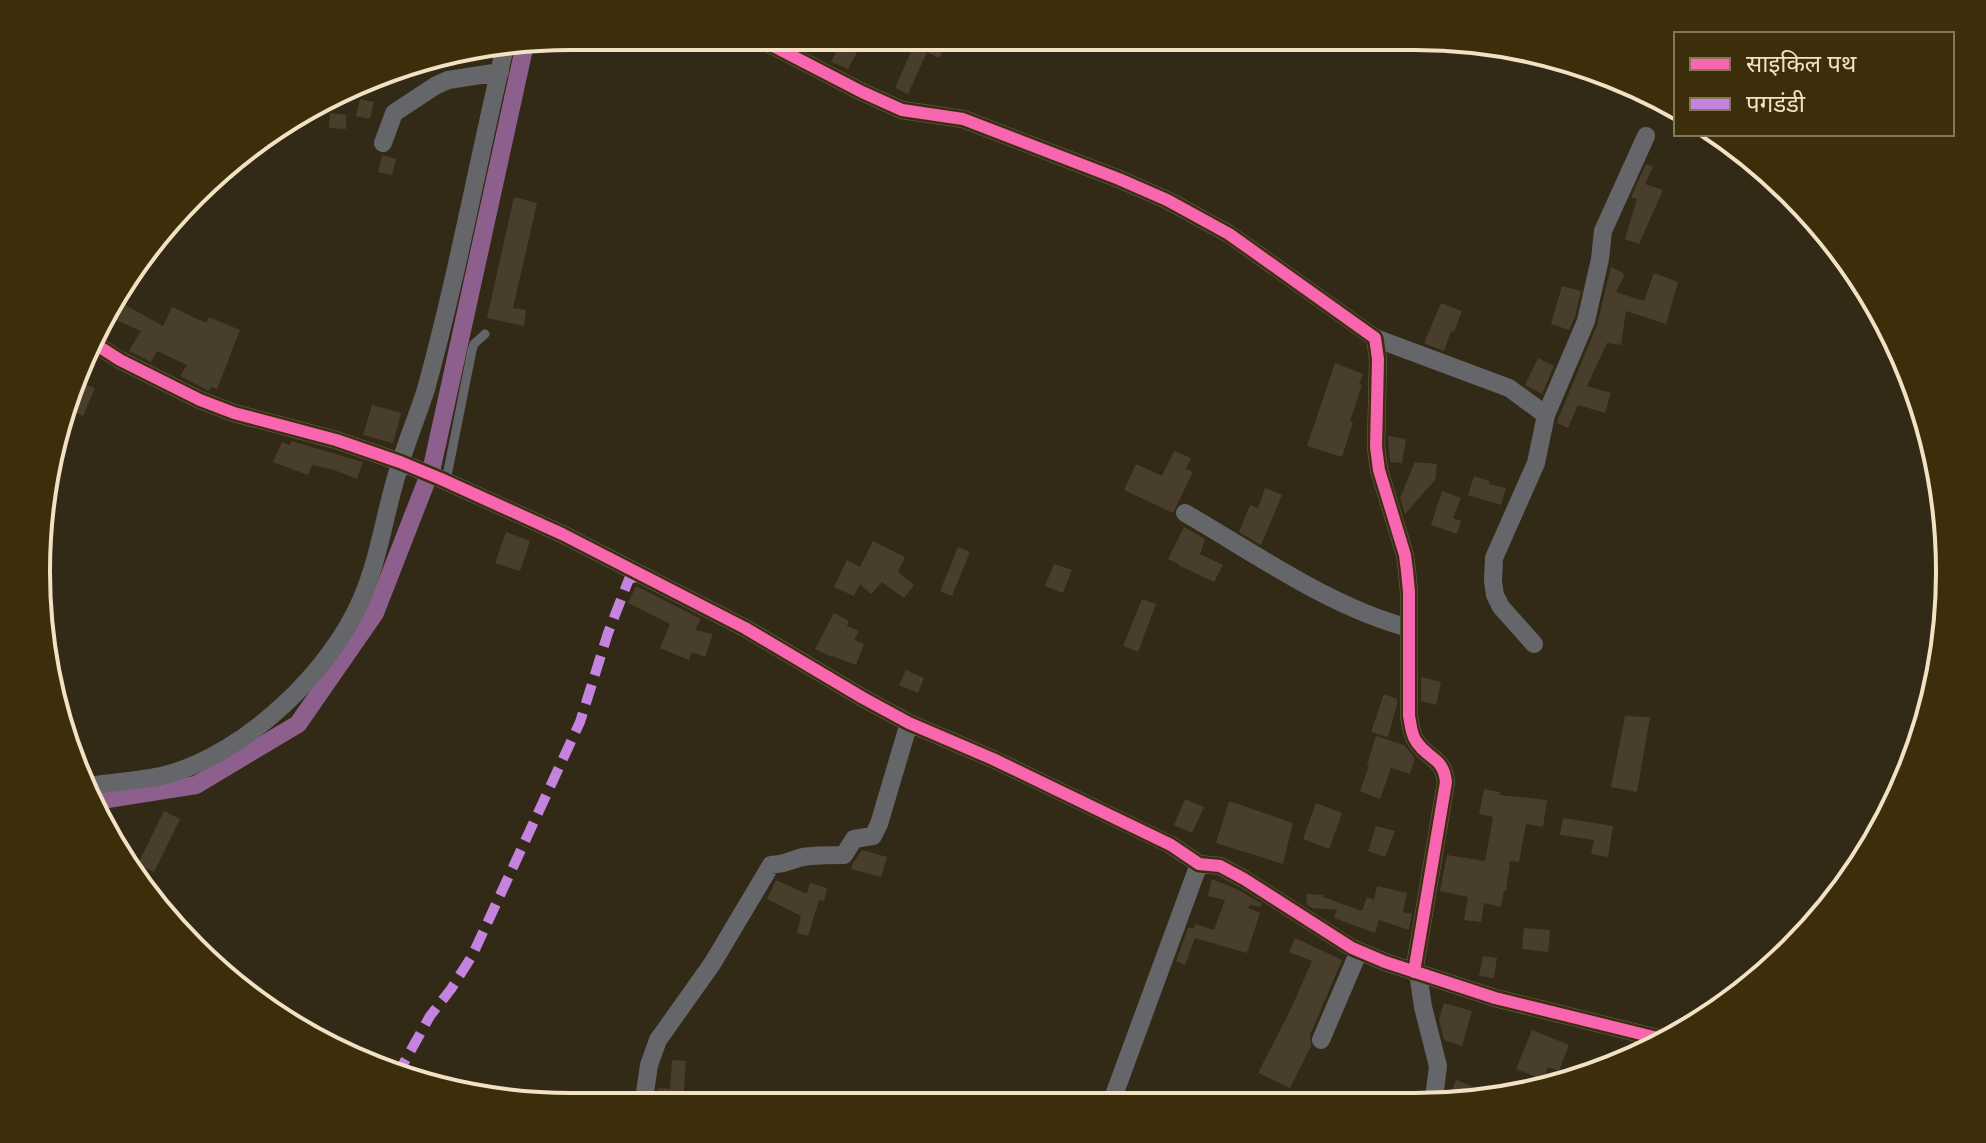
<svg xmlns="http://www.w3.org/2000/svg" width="1986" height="1143" font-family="Lato,'Noto Sans Devanagari',sans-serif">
<rect width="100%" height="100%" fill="#322a16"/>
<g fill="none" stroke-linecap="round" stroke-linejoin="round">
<path stroke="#8d5f8d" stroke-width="18" d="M 95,801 L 196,785 L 298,724 L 375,613 L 432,467 L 525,44"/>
</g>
<path fill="#493e2b" d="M 845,36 L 866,36 L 848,69 L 831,62 Z
M 897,36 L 950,37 L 939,58 L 927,52 L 908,94 L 895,88 L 914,45 Z
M 360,99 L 374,102 L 370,119 L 356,116 Z
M 330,113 L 346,115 L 346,129 L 329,128 Z
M 382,155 L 396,159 L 392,175 L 378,172 Z
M 1646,164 L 1653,167 L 1645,184 L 1663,190 L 1639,244 L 1625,239 L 1637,199 L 1631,197 Z
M 514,197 L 537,203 L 513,308 L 526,310 L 524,326 L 487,318 Z
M 1611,267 L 1625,274 L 1616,292 L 1644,301 L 1654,273 L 1678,282 L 1666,324 L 1626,311 L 1621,345 L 1607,343 L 1587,386 L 1611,393 L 1605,413 L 1578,405 L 1568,428 L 1557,423 L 1558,419 L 1597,325 Z
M 1562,286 L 1581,291 L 1575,317 L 1569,330 L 1551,324 Z
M 118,301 L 163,326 L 172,307 L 206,323 L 209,317 L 240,330 L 217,389 L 211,387 L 209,391 L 180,376 L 187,365 L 157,351 L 151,362 L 129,351 L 141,331 L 107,316 L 114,302 L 117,303 Z
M 1441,303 L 1462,311 L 1454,332 L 1451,331 L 1444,351 L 1424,343 Z
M 1538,358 L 1554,366 L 1542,394 L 1525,385 Z
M 1335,363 L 1363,374 L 1359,384 L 1362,385 L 1350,421 L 1353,422 L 1342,457 L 1307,446 Z
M 77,382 L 95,388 L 83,416 L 66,408 Z
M 372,405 L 401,413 L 393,443 L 363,435 Z
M 1388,436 L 1406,439 L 1402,463 L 1390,462 Z
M 291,441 L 363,462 L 357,479 L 334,470 L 312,465 L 308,475 L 273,462 L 282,442 L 290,445 Z
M 1174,451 L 1191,458 L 1186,469 L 1193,472 L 1173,513 L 1124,490 L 1136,464 L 1162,476 Z
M 1415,462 L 1437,464 L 1435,480 L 1405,514 L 1400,498 Z
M 1474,476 L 1489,481 L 1489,484 L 1506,488 L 1501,505 L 1468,495 Z
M 1265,488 L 1282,495 L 1261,545 L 1239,532 L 1250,505 L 1258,508 Z
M 1442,491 L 1461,498 L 1453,518 L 1461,521 L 1457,534 L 1431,525 Z
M 1184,527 L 1205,539 L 1200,554 L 1223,565 L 1214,582 L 1178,565 L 1179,564 L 1168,559 Z
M 506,532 L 530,541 L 520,571 L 495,563 Z
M 873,541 L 905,557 L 898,572 L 914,585 L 904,598 L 882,582 L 871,594 L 860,584 L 854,596 L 834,587 L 847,560 L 860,567 Z
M 958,547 L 970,552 L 952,596 L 940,591 Z
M 1054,564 L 1072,570 L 1063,593 L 1045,586 Z
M 636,586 L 701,619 L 695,630 L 713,634 L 705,657 L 692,652 L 689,660 L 660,648 L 670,624 L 628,603 Z
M 1142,599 L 1156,604 L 1138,652 L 1123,646 Z
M 834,613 L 849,621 L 847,626 L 859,631 L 854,640 L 864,644 L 856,665 L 832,656 L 831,657 L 815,649 Z
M 906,670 L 924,678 L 918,693 L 899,685 Z
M 1421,677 L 1441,682 L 1436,705 L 1421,701 Z
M 1384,694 L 1397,699 L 1397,705 L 1388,737 L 1371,732 Z
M 1625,716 L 1650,717 L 1637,792 L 1611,787 Z
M 1376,736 L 1404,745 L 1415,758 L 1410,774 L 1391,768 L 1380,799 L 1360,791 L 1369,766 L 1367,765 Z
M 1484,789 L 1500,792 L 1499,795 L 1547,800 L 1543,827 L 1526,824 L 1519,862 L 1510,861 L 1506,891 L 1504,891 L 1501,907 L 1484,903 L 1481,922 L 1464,920 L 1468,897 L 1440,891 L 1447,855 L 1485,861 L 1493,817 L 1479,814 Z
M 1185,799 L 1204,807 L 1192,833 L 1174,825 Z
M 1229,801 L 1293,823 L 1283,864 L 1216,843 Z
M 1316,803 L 1342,813 L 1329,849 L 1303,839 Z
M 164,811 L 180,819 L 154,872 L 138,864 Z
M 1563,818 L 1613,826 L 1608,857 L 1591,854 L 1594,840 L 1560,835 Z
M 1376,826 L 1395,831 L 1385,857 L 1368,851 Z
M 862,850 L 887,857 L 881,877 L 851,869 L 853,863 Z
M 1212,879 L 1239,890 L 1262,904 L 1261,907 L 1250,905 L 1248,908 L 1260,913 L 1247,953 L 1195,938 L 1185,965 L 1176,961 L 1188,928 L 1194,928 L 1195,924 L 1214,930 L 1225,900 L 1208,896 Z
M 776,880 L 807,894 L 810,883 L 827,888 L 824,901 L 819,900 L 808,936 L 797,933 L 801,916 L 767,899 Z
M 1377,886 L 1407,893 L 1403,912 L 1412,914 L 1409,930 L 1379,920 L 1375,933 L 1334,918 L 1337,910 L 1312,908 L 1306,904 L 1307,894 L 1323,895 L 1323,897 L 1362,911 L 1367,897 L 1374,900 Z
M 1524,928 L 1550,930 L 1548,952 L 1522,949 Z
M 1295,938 L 1342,960 L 1310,1035 L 1311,1046 L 1290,1088 L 1258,1073 L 1290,1011 L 1312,961 L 1289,952 Z
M 1483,956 L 1497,958 L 1494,978 L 1479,976 Z
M 1444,1003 L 1472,1011 L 1462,1046 L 1444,1040 L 1439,1020 Z
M 1532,1030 L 1569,1045 L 1559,1071 L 1548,1067 L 1543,1080 L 1516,1069 Z
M 672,1060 L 686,1061 L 683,1101 L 675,1100 L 674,1106 L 655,1106 L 658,1088 L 670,1089 Z
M 1456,1080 L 1497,1096 L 1446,1106 Z"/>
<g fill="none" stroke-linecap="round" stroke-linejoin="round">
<path stroke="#64666a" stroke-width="9" d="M 446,481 L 472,350 L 474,344 L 485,334"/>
<path stroke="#64666a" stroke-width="18" d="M 754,36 L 862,92 L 902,110 L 963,119 L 1119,179 L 1167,200 L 1229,234 L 1375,338 L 1378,359 L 1376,447 L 1379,470 L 1405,555 L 1407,571 L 1409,592 L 1409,716 C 1411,725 1411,734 1416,741 C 1428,760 1443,756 1446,782 L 1414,972
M 383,143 L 394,113 L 435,86 L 448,80 L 500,72
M 1375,338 L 1509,388 L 1546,415
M 95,344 L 120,360 L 200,400 L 234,413 L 336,440 L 400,462 L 441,479 L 562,534 L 745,628 L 863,698 L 909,723 L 993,759 L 1171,845 L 1199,864 L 1220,866 L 1244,879 L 1352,948 L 1385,962 L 1495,998 L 1670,1041
M 1185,513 C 1256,554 1330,607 1409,628
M 1534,644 L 1501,607 L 1495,595 L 1493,581 L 1494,558 L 1536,463 L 1546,415 L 1586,321 L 1600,259 L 1603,231 L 1646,136
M 87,786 C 113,782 140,781 165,775 C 244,755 331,672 362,598 C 381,553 386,504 402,458 C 409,435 419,412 426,389 C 457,277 478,161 505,47
M 1418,973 L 1423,1007 L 1438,1066 L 1433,1106
M 1321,1040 L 1359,951
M 643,1106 L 649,1065 L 658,1040 L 712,964 L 771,865 C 787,864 790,860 803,857 C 816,855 830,855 844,855 L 854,839 L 873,836 L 879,824 L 909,723
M 1110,1106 L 1199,864"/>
<path stroke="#c483df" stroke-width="10" stroke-dasharray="20 10" stroke-linecap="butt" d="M 396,1077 L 430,1016 L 451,989 L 472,956 L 580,722 L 608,633 L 629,579 L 643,575"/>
<g stroke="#3d2e0b" stroke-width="17">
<path id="cycleway" d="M 754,36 L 862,92 L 902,110 L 963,119 L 1119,179 L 1167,200 L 1229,234 L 1375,338 L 1378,359 L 1376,447 L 1379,470 L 1405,555 L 1407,571 L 1409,592 L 1409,716 C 1411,725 1411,734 1416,741 C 1428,760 1443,756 1446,782 L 1414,972
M 95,344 L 120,360 L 200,400 L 234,413 L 336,440 L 400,462 L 441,479 L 562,534 L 745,628 L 863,698 L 909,723 L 993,759 L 1171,845 L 1199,864 L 1220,866 L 1244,879 L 1352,948 L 1385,962 L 1495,998 L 1670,1041"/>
</g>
<use href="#cycleway" stroke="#f766af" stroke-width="12"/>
</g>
<path d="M0 0H1986V1143H0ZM571 50H1415A521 521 0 0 1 1936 571V572A521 521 0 0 1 1415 1093H571A521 521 0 0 1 50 572V571A521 521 0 0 1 571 50Z" fill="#3d2e0b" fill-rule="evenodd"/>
<path fill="none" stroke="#f2e2c3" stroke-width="4" d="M571 50H1415A521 521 0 0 1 1936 571V572A521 521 0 0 1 1415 1093H571A521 521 0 0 1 50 572V571A521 521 0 0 1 571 50Z"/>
<rect x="1674" y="32" width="280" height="104" fill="#3d2e0b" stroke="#857655" stroke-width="2"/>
<rect x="1690" y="58" width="40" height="12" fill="#f766af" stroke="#857655" stroke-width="2"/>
<text x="1746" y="72" font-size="24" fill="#f2e2c3">साइकिल पथ</text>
<rect x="1690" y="98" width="40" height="12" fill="#c483df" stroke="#857655" stroke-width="2"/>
<text x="1746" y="112" font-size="24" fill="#f2e2c3">पगडंडी</text>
</svg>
